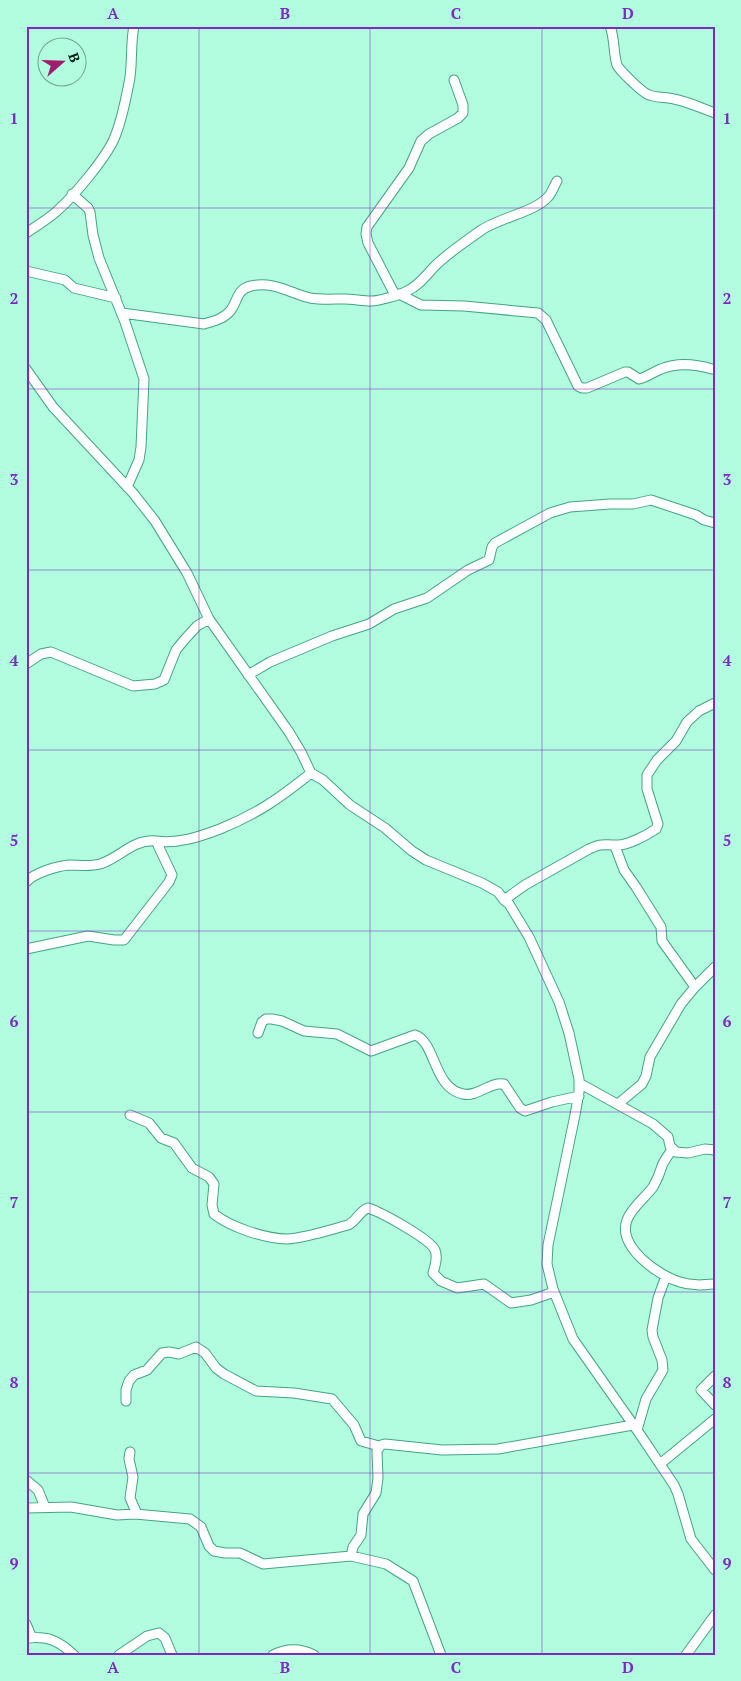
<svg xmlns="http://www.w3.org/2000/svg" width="741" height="1681" font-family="'PT Serif',serif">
<rect width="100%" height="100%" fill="#b2fde0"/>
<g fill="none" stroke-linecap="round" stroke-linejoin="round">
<g stroke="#42a484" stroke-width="11">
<path id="minor" d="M 610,26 C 615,39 613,52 617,65 C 620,71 641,91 647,94 C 654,98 666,97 674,99 C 689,102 701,108 715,113
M 72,194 L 88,208 L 90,212 L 93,235 L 99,258 L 125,322 L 144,379 L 141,447 L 139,460 L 127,487
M 26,233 C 37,226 48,219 57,211 C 74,196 105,159 114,139 C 122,121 125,102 129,83 C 133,65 130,45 134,26
M 26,271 L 65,280 L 74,288 L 116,298
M 399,294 L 421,305 L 464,306 L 538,313 L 546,320 L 578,386 L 582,388 L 587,388 L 625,372 L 628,372 L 639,379 C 647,377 653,372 661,369 C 678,362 695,364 712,369
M 395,295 L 368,243 L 366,234 L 367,227 L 409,168 L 421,141 L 429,134 L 458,118 L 463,113 L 463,105 L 454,80
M 122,313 L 204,324 C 214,321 224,319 231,310 C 238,300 237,289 251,286 C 273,281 290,293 310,298 C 321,300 333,299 344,299 C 353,299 362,301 371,301 C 379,301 400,295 407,291 C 419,286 426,275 435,266 C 448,253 465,242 480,231 C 498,218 535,212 548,197 C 552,193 554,186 557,181
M 26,369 L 53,407 L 133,493 L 155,521 L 187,573 L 209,619 L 289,732 L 301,752 L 311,773 L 323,780 L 350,805 L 385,828 L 412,851 L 426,860 L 482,883 L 498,892 L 504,900 L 509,904 L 529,937 L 559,1002 L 569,1033 L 579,1079 L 579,1092 L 575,1115 L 548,1245 L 547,1264 L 553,1289 L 573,1339 L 637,1430 L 674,1485 L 678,1494 L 691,1539 L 715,1570
M 26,664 L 41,654 L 51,652 L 133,686 L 155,684 L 164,680 L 176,650 L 185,639 L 197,626 L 209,619
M 248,675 L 270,662 L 332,636 L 369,624 L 394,609 L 427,598 L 468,570 L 489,560 L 492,547 L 495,543 L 550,513 L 570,507 L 610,504 L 633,504 L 651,500 L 696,515 L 704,520 L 715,523
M 615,846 L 624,870 L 636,887 L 661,927 L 662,941 L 695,987
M 26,882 C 34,873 57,866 69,865 C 79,865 89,867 100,864 C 120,858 132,839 156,841
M 504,900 L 525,885 L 589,849 C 602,843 602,845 616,845 C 627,846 647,835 656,829 L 658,824 L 647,789 L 647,775 L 657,760 L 676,741 L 687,722 L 699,711 L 715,703
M 26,949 L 88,936 L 114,940 L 124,940 L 169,882 L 172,875 L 156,841 C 178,844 199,837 220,829 C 257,814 280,798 311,773
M 258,1033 L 262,1022 L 266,1019 L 272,1019 L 282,1021 L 304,1031 L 337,1034 L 371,1051 L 415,1035 C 436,1042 433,1088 463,1094 C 478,1097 489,1082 504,1084 L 520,1108 L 525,1111 L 552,1102 L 579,1096
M 579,1083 L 653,1124 L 668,1137 L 670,1146 L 676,1152 L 688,1153 L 705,1149 L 715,1150
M 618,1104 L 642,1084 L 646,1076 L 650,1057 L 681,1004 L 695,987 L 715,967
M 130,1115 L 149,1123 L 161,1138 L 174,1143 L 192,1168 L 209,1177 L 214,1184 L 212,1205 L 214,1214 C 230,1227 266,1239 287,1239 C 306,1238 329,1230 348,1225 C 357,1221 359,1211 368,1208 C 381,1212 430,1239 435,1250 C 438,1257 435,1266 433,1273 L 441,1281 L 457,1288 L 484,1284 L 511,1303 L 531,1300 L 554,1292
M 670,1146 L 672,1149 C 669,1155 664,1160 662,1166 C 660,1173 657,1180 653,1187 C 645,1198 632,1207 627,1220 C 617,1247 659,1276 680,1282 C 692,1286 703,1285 715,1284
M 715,1376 L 701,1390 L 715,1405
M 126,1401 L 126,1390 L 129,1381 L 134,1375 L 147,1370 L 162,1353 L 169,1352 L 179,1354 L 196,1347 L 205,1353 L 216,1368 L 224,1374 L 256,1391 L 294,1393 L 332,1399 L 354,1425 L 361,1441 L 379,1446
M 637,1430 L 646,1399 L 663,1370 L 662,1360 L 653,1337 L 652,1330 L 658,1298 L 666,1276
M 130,1452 L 129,1459 L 133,1477 L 130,1498 L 137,1514
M 660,1464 L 715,1419
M 26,1480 L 38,1490 L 45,1507
M 26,1508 L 71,1507 L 117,1515 L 135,1514 L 190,1519 L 201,1527 L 209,1546 L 214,1551 L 225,1553 L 240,1553 L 263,1564 L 351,1556 L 386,1564 L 413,1581 L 441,1655
M 351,1556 L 353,1547 L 361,1535 L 363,1514 L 376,1493 L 378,1478 L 377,1451 L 381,1445 L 385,1444 L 442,1450 L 498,1449 L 633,1425
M 26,1624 L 32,1638
M 26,1638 C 48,1636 58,1640 74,1655
M 119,1655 L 147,1636 L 159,1633 L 165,1638 L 172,1655
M 273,1655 C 287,1648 300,1648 314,1655
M 686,1655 L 715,1615"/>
</g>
<use href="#minor" stroke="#fff" stroke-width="9"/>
</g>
<path fill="none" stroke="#7b2cbf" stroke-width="1" stroke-opacity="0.55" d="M 199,26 L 199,1655M 370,26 L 370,1655M 542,26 L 542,1655M 26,208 L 715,208M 26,389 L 715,389M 26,570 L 715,570M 26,750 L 715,750M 26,931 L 715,931M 26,1112 L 715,1112M 26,1292 L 715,1292M 26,1473 L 715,1473"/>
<rect width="741" height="1681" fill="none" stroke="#b2fde0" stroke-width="55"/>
<g transform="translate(62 62) rotate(70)"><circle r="24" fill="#b2fde0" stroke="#6ca590"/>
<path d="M0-4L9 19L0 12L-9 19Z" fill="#a01d6e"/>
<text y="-8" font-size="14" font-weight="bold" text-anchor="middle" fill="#032219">B</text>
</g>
<rect x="28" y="28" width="686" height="1626" fill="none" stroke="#7b2cbf" stroke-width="2"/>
<g font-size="16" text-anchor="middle" font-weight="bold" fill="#7b2cbf">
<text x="113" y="19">A</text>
<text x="285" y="19">B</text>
<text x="456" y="19">C</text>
<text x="628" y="19">D</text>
<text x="14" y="124">1</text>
<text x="727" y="124">1</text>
<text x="14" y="304">2</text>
<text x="727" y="304">2</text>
<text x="14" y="485">3</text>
<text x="727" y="485">3</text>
<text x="14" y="666">4</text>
<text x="727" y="666">4</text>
<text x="14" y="846">5</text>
<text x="727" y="846">5</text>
<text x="14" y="1027">6</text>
<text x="727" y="1027">6</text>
<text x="14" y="1208">7</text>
<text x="727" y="1208">7</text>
<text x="14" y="1388">8</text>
<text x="727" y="1388">8</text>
<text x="14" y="1569">9</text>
<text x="727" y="1569">9</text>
<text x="113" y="1673">A</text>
<text x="285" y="1673">B</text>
<text x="456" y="1673">C</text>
<text x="628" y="1673">D</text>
</g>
</svg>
